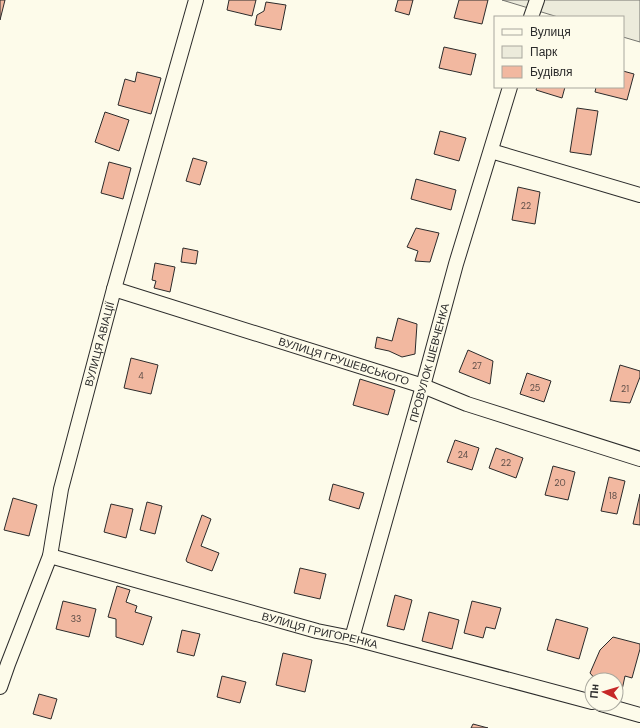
<svg xmlns="http://www.w3.org/2000/svg" width="640" height="728" font-family="'DM Sans',sans-serif">
<rect width="100%" height="100%" fill="#fdfbea"/>
<path fill="#ecebdb" stroke="#74746e" d="M 502,0 L 640,0 L 640,42 L 623,37 L 623,17 L 558,17 Z"/>
<path fill="#f2b8a0" stroke="#2b2b2b" d="M 0,0 L 5,0 L 0,20 Z
M 229,0 L 256,0 L 252,16 L 227,10 Z
M 398,0 L 413,0 L 409,15 L 395,11 Z
M 459,0 L 488,0 L 482,24 L 454,18 Z
M 266,2 L 286,5 L 281,30 L 255,25 L 257,15 L 264,11 Z
M 444,47 L 476,54 L 471,75 L 439,68 Z
M 623,71 L 634,74 L 627,100 L 595,92 L 596,87 L 623,87 Z
M 137,72 L 161,78 L 151,114 L 118,105 L 125,79 L 135,82 Z
M 537,87 L 565,87 L 562,98 L 536,90 Z
M 577,108 L 598,111 L 591,155 L 570,152 Z
M 105,112 L 129,120 L 119,151 L 95,142 Z
M 440,131 L 466,138 L 459,161 L 434,154 Z
M 193,158 L 207,162 L 200,185 L 186,181 Z
M 109,162 L 131,168 L 123,199 L 101,193 Z
M 416,179 L 456,190 L 451,210 L 411,199 Z
M 518,187 L 540,192 L 535,224 L 512,220 Z
M 416,228 L 439,233 L 430,262 L 415,261 L 418,251 L 407,247 Z
M 183,248 L 198,251 L 196,264 L 181,262 Z
M 155,263 L 175,267 L 170,292 L 154,288 L 156,281 L 152,280 Z
M 398,318 L 417,324 L 415,354 L 402,357 L 389,351 L 375,348 L 377,337 L 392,341 Z
M 468,350 L 493,361 L 490,384 L 459,372 Z
M 131,358 L 158,365 L 151,394 L 124,388 Z
M 620,365 L 640,371 L 640,377 L 630,403 L 610,401 Z
M 527,373 L 551,381 L 544,402 L 520,394 Z
M 360,379 L 395,390 L 388,415 L 353,405 Z
M 455,440 L 479,448 L 472,470 L 447,462 Z
M 496,448 L 523,458 L 516,478 L 489,468 Z
M 553,466 L 575,472 L 568,500 L 545,495 Z
M 609,477 L 625,481 L 617,514 L 601,511 Z
M 333,484 L 364,493 L 359,509 L 329,500 Z
M 640,494 L 640,525 L 633,524 Z
M 13,498 L 37,505 L 29,536 L 4,530 Z
M 147,502 L 162,506 L 155,534 L 140,530 Z
M 111,504 L 133,509 L 126,538 L 104,532 Z
M 202,515 L 211,519 L 201,546 L 219,553 L 212,571 L 187,562 L 186,560 Z
M 300,568 L 326,574 L 320,599 L 294,593 Z
M 117,586 L 130,590 L 126,602 L 137,606 L 135,612 L 152,617 L 143,645 L 116,637 L 116,619 L 108,617 Z
M 395,595 L 412,600 L 404,630 L 387,626 Z
M 63,601 L 96,609 L 89,637 L 56,629 Z
M 472,601 L 501,608 L 495,629 L 486,627 L 483,638 L 464,633 Z
M 429,612 L 459,620 L 452,649 L 422,641 Z
M 556,619 L 588,628 L 579,659 L 547,650 Z
M 182,630 L 200,634 L 194,656 L 177,652 Z
M 613,637 L 640,644 L 640,649 L 632,678 L 625,676 L 622,690 L 616,689 L 616,680 L 596,680 L 590,673 L 600,650 Z
M 283,653 L 312,660 L 305,692 L 276,685 Z
M 222,676 L 246,682 L 240,703 L 217,697 Z
M 39,694 L 57,699 L 51,719 L 33,714 Z
M 473,724 L 488,728 L 471,728 Z"/>
<g fill="none" stroke-linecap="round" stroke-linejoin="round">
<g stroke="#2b2b2b" stroke-width="16">
<g id="minor">
<path d="M 531,17 L 537,0"/>
<path d="M 491,151 L 640,195"/>
<path id="s1" d="M 114,289 L 423,386 L 467,404 L 640,459"/>
<path id="s2" d="M 50,556 L 317,631 L 352,638 L 592,702"/>
<path id="s3" d="M 352,638 L 423,386 L 456,264 L 510,87"/>
<path id="s4" d="M 0,687 L 8,664 L 50,556 L 61,489 L 114,289 L 196,0"/>
<path d="M 601,704 L 640,715"/>
</g>
</g>
<use href="#minor" stroke="#fdfbea" stroke-width="14"/>
</g>
<g text-anchor="middle" dominant-baseline="central" stroke-width="3" stroke-linejoin="round" paint-order="stroke">
<g font-size="9" fill="#5d4e48">
<text x="526" y="206">22</text>
<text x="477" y="366">27</text>
<text x="141" y="376">4</text>
<text x="535" y="388">25</text>
<text x="625" y="389">21</text>
<text x="463" y="455">24</text>
<text x="506" y="463">22</text>
<text x="560" y="483">20</text>
<text x="613" y="496">18</text>
<text x="76" y="619">33</text>
</g>
<g font-size="11" fill="#2b2b2b" stroke="#fdfbea">
<text stroke="none"><textPath href="#s4" startOffset="358">ВУЛИЦЯ АВІАЦІЇ</textPath></text>
<text stroke="none"><textPath href="#s1" startOffset="241">ВУЛИЦЯ ГРУШЕВСЬКОГО</textPath></text>
<text stroke="none"><textPath href="#s3" startOffset="286">ПРОВУЛОК ШЕВЧЕНКА</textPath></text>
<text stroke="none"><textPath href="#s2" startOffset="280">ВУЛИЦЯ ГРИГОРЕНКА</textPath></text>
</g>
</g>
<rect x="494" y="16" width="130" height="72" fill="#fdfbea" stroke="#a9a89e"/>
<rect x="502" y="29" width="20" height="6" fill="#fdfbea" stroke="#a9a89e"/>
<text x="530" y="36" font-size="12" fill="#2b2b2b">Вулиця</text>
<rect x="502" y="46" width="20" height="12" fill="#ecebdb" stroke="#a9a89e"/>
<text x="530" y="56" font-size="12" fill="#2b2b2b">Парк</text>
<rect x="502" y="66" width="20" height="12" fill="#f2b8a0" stroke="#a9a89e"/>
<text x="530" y="76" font-size="12" fill="#2b2b2b">Будівля</text>
<g transform="translate(604 692) rotate(275)"><circle r="19" fill="#fdfbea" stroke="#a9a89e"/>
<path d="M0-3L7 15L0 10L-7 15Z" fill="#c62828"/>
<text y="-6" font-size="11" font-weight="bold" text-anchor="middle" fill="#2b2b2b">Пн</text>
</g>
</svg>
